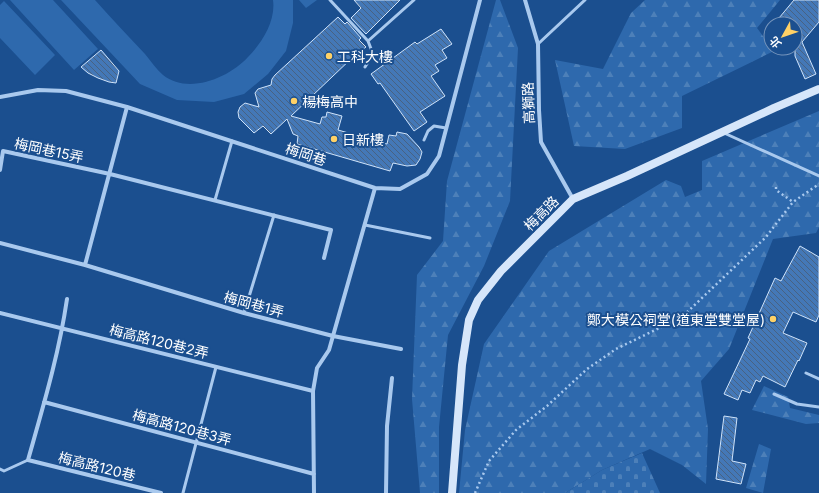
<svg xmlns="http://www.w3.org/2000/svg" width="819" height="493" font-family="Inter,'Noto Sans TC',sans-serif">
<defs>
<pattern id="forest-firs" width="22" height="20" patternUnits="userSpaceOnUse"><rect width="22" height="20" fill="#2e69ad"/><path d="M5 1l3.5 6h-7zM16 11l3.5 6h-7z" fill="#4d80b9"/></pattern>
<pattern id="cemetery-stones" width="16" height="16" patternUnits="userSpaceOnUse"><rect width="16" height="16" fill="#2e69ad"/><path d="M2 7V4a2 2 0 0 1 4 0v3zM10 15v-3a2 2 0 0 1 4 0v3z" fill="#4d80b9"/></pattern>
<pattern id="building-back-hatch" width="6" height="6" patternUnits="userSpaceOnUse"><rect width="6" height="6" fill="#4478b7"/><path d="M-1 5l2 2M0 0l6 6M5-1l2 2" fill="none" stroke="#486282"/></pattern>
</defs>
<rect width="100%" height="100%" fill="#1b4f8f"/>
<path fill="url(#forest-firs)" d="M 496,0 L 500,0 L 518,48 L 510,201 L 484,266 L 448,335 L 439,427 L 439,493 L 420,493 L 412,399 L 417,275 L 443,241 L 447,181 Z
M 645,0 L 780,0 L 757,28 L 774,51 L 682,96 L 682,128 L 625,149 L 574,146 L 555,60 L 603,69 L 631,13 Z
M 819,111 L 819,227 L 816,233 L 773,239 L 729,349 L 701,381 L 708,429 L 706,484 L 682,465 L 650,449 L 602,470 L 565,493 L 459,493 L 465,430 L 484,344 L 549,251 L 666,180 L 681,186 L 685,197 L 702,190 L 702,161 Z
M 764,386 L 788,397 L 790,408 L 819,415 L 819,423 L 806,424 L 752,410 Z
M 759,444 L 771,449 L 763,493 L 746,488 Z"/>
<path fill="url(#cemetery-stones)" d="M 642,453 L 660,493 L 565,493 L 602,470 Z"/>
<path fill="#2e69ad" d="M 10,0 L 53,0 L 98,49 L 74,70 Z
M 61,0 L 95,0 C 111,18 128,36 145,54 C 151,61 156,69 163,75 C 188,95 229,78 248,57 C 262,43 276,21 273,0 L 293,0 L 293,23 L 286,51 L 268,74 L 244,94 L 214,102 L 177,100 L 140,84 Z
M 299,0 L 317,0 L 306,8 Z
M 4,1 L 55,55 L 35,75 L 0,38 L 0,5 Z"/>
<path fill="url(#building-back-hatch)" stroke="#cfe3fa" d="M 354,0 L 400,0 L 366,34 L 351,18 L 361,8 Z
M 794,0 L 819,0 L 819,22 L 802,42 L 816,74 L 805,79 L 795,56 L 795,24 L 774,24 Z
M 338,17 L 345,24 L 347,22 L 361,38 L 359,40 L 366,47 L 361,51 L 362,56 L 358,59 L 355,59 L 353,57 L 291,116 L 320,124 L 322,117 L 326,117 L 327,112 L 342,116 L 338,130 L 387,144 L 389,135 L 396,136 L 397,132 L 407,134 L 419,147 L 422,152 L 420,159 L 416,165 L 407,166 L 393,163 L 390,171 L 297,144 L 298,136 L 293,134 L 287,119 L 271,134 L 263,126 L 254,133 L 239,118 L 238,112 L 240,107 L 245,103 L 259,107 L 255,93 L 258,89 L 271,85 L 272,79 L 275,75 Z
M 441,29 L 452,44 L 442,50 L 447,58 L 435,65 L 439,71 L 431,76 L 445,96 L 420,112 L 427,122 L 414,131 L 380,83 L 378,84 L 371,74 L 415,42 L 417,44 Z
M 101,50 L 119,71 L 116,83 L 109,82 L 98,78 L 88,73 L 81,67 Z
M 800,246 L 819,257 L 819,315 L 816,322 L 793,312 L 783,333 L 807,343 L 799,361 L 798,360 L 785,387 L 763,376 L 760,382 L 756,380 L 750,393 L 742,390 L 738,400 L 724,394 L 750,339 L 748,338 L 775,278 L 781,281 Z
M 724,416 L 737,418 L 732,461 L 746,464 L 741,484 L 716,479 Z"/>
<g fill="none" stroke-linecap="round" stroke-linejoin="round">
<path stroke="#a9c9ee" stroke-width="2.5" stroke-dasharray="2 3" stroke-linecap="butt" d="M 776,187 L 776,190 L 793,202
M 475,493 L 489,461 L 516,430 L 547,406 L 587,369 L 616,349 L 682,317 L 766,237 L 793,202 L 819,184"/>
<path stroke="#a9c9ee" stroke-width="3" d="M 330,0 L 368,41
M 538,44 L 585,0
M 365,67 L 373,54 L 368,41 L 414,0
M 724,133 L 819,176
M 424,140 L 428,131 L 434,126 L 446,128
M 215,200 L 232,141
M 365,225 L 430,238
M 244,313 L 274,215
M 806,373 L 819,379
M 774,394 L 797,404 L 819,407
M 0,469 L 4,471 L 28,460
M 183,493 L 216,367"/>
<path stroke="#a9c9ee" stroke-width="4" d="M 525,0 L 538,44 L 539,110 L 541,142 L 573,199
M 0,97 L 38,90 L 66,91 L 127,107 L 375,188 L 400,189 L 427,174 L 439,156 L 480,0
M 0,170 L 3,151 L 110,174 L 331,230 L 324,258
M 0,243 L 85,265 L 244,313 L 333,336 L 401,349
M 85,265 L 127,107
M 67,299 C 59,354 43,407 28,460 L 161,493
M 0,313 L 313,391
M 44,402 L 314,474
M 314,493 L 313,391 L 317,368 L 329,350 L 375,188
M 386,493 L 387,426 L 392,378"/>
<path stroke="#d6e6fa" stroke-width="8" d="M 452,493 L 462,365 L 469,320 L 478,300 L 501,271 L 573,199 L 627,176 L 774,108 L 819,89"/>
</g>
<g fill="#ffd166" stroke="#1b4f8f" stroke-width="1.5">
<circle cx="329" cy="56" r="4"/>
<circle cx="294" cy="101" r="4"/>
<circle cx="334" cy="139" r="4"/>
<circle cx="773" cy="319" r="4"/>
</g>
<g text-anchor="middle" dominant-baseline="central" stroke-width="4" stroke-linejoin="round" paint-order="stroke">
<g font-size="14" fill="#fff" stroke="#1b4f8f" text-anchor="start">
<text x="337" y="56">工科大樓</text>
<text x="302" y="101">楊梅高中</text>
<text x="342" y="139">日新樓</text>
<text x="765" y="319" text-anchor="end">鄭大模公祠堂(道東堂雙堂屋)</text>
</g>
<g font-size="14" fill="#fff" stroke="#1b4f8f">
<text transform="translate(528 103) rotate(-92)">高獅路</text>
<text transform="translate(49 150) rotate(12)">梅岡巷15弄</text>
<text transform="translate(306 154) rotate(18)">梅岡巷</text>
<text transform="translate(541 213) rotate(-45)">梅高路</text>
<text transform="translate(254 304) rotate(15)">梅岡巷1弄</text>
<text transform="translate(159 341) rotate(14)">梅高路120巷2弄</text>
<text transform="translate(182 427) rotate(15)">梅高路120巷3弄</text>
<text transform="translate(97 466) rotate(14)">梅高路120巷</text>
</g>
</g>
<g transform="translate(783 36) rotate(230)"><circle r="19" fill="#1b4f8f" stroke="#7695bc"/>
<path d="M0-3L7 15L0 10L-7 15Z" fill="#ffd166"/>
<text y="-6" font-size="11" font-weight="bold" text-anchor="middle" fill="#ffffff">北</text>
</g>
</svg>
